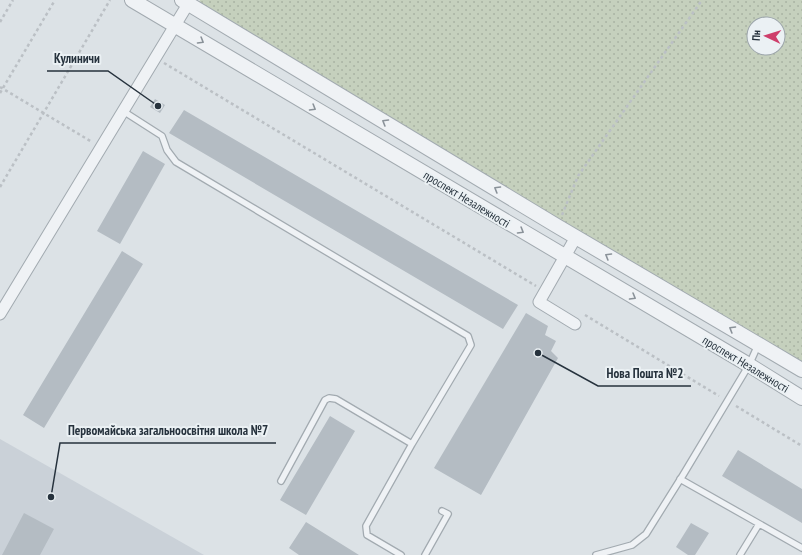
<svg xmlns="http://www.w3.org/2000/svg" width="802" height="555" font-family="'PT Sans Narrow',sans-serif">
<defs>
<pattern id="grass-dots" width="8" height="8" patternUnits="userSpaceOnUse"><rect width="8" height="8" fill="#c5d0bd"/><path d="M2 2h.1M6 6h.1" fill="none" stroke="#a9b3a3" stroke-width="1.8" stroke-linecap="round"/></pattern>
</defs>
<rect width="100%" height="100%" fill="#dce2e6"/>
<path fill="#cad1d8" d="M 0,439 L 204,555 L 0,555 Z"/>
<path fill="url(#grass-dots)" fill-rule="evenodd" d="M 200,0 L 802,0 L 802,366 L 195,8 ZM 754,24 L 778,24 L 778,48 L 754,48 Z"/>
<path fill="#b4bcc3" d="M 155,99 L 165,105 L 160,113 L 150,107 Z
M 184,110 L 518,305 L 503,329 L 169,133 Z
M 143,151 L 165,164 L 120,244 L 97,231 Z
M 122,251 L 143,264 L 44,428 L 23,415 Z
M 526,313 L 548,326 L 545,335 L 556,341 L 551,351 L 558,358 L 481,495 L 434,468 Z
M 330,416 L 355,431 L 306,515 L 280,500 Z
M 738,450 L 802,489 L 802,523 L 722,476 Z
M 24,513 L 54,529 L 40,555 L 2,555 Z
M 306,522 L 359,555 L 299,555 L 289,548 Z
M 691,523 L 709,533 L 695,555 L 688,555 L 676,547 Z"/>
<g fill="none" stroke-linecap="round" stroke-linejoin="round">
<g stroke="#a2aab0" stroke-width="8">
<path id="service" d="M 123,111 L 162,136 L 167,150 L 176,162 L 468,336 L 471,345 L 412,444 L 366,526 L 367,535 L 401,555
M 680,479 L 802,548
M 281,481 L 325,400 L 329,398 L 336,399 L 412,444
M 425,555 L 448,514 L 442,511
M 596,555 L 632,545 L 646,534 L 683,475 L 749,365 L 758,345
M 740,555 L 759,524"/>
</g>
<g stroke="#a2aab0" stroke-width="13">
<path id="minor" d="M 0,314 L 188,4 L 194,7
M 575,324 L 539,302 L 576,237"/>
</g>
<g stroke="#a2aab0" stroke-width="16">
<path id="tertiary" d="M 132,0 L 749,365 L 802,398
M 182,0 L 557,226 L 802,370"/>
</g>
<path stroke="#bbc0c5" stroke-width="2.5" stroke-dasharray="3 3" stroke-linecap="butt" d="M 0,22 L 13,0
M 164,63 L 536,286
M 0,87 L 92,142
M 0,93 L 55,0
M 0,187 L 110,0
M 562,215 L 578,176 L 702,0
M 585,315 L 719,396
M 736,406 L 802,446"/>
<use href="#service" stroke="#eff2f5" stroke-width="5.5"/>
<use href="#minor" stroke="#eff2f5" stroke-width="11"/>
<use href="#tertiary" stroke="#eff2f5" stroke-width="14"/>
</g>
<defs><path id="oneway-chevron" d="M-2-3.5L2.5 0L-2 3.5" fill="none" stroke-width="1.6" stroke-linecap="round" stroke-linejoin="round"/></defs>
<g stroke="#8a9299">
<use href="#oneway-chevron" transform="translate(201 41) rotate(31)"/>
<use href="#oneway-chevron" transform="translate(313 108) rotate(31)"/>
<use href="#oneway-chevron" transform="translate(385 122) rotate(-149)"/>
<use href="#oneway-chevron" transform="translate(497 189) rotate(-149)"/>
<use href="#oneway-chevron" transform="translate(521 231) rotate(31)"/>
<use href="#oneway-chevron" transform="translate(608 256) rotate(-149)"/>
<use href="#oneway-chevron" transform="translate(633 297) rotate(30)"/>
<use href="#oneway-chevron" transform="translate(732 329) rotate(-149)"/>
</g>
<g text-anchor="middle" dominant-baseline="central" stroke-width="4" stroke-linejoin="round" paint-order="stroke">
<g font-size="12" fill="#26323d" stroke="#ebf1f4">
<text transform="translate(467 199) rotate(31)">проспект Незалежності</text>
<text transform="translate(746 364) rotate(31)">проспект Незалежності</text>
</g>
</g>
<path fill="none" stroke="#26323d" stroke-width="1.5" d="M158 106L108 71H47M538 353L598 386H691M51 497L60 443H276"/>
<g fill="#26323d" stroke="#ebf1f4" stroke-width="1.5">
<circle cx="158" cy="106" r="4"/>
<circle cx="538" cy="353" r="4"/>
<circle cx="51" cy="497" r="4"/>
</g>
<g font-size="13" text-anchor="middle" font-weight="bold" fill="#26323d" stroke="#ebf1f4" stroke-width="4" stroke-linejoin="round" paint-order="stroke">
<text x="77" y="63">Кулиничи</text>
<text x="645" y="378">Нова Пошта №2</text>
<text x="168" y="435">Первомайська загальноосвітня школа №7</text>
</g>
<g transform="translate(766 36) rotate(274)"><circle r="19" fill="#ebf1f4" stroke="#9ca5ab"/>
<path d="M0-3L7 15L0 10L-7 15Z" fill="#ce3f6b"/>
<text y="-6" font-size="11" font-weight="bold" text-anchor="middle" fill="#26323d">Пн</text>
</g>
</svg>
